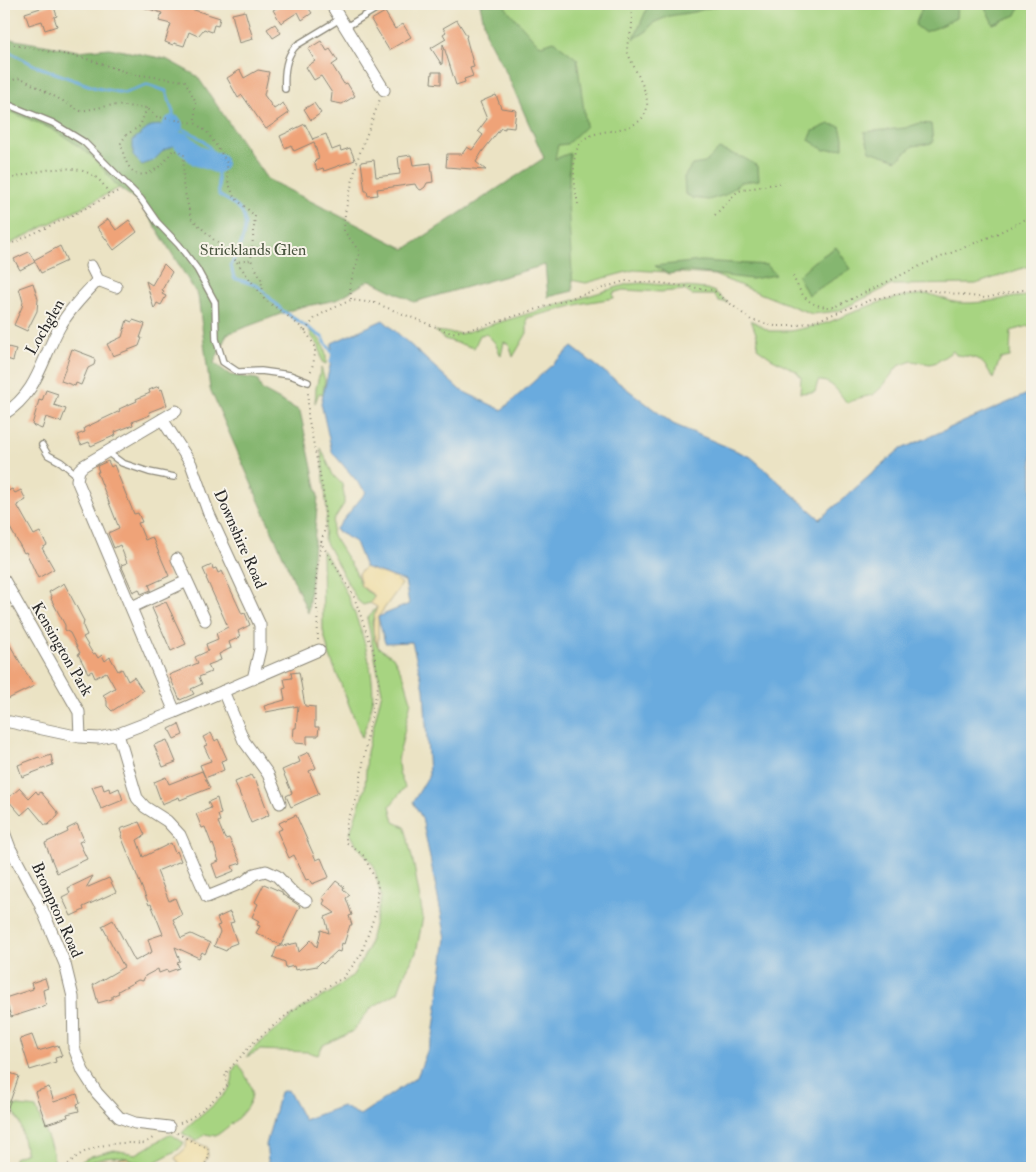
<svg xmlns="http://www.w3.org/2000/svg" width="1036" height="1172" font-family="'IM FELL Double Pica',serif">
<rect width="100%" height="100%" fill="#f7f3e8"/>
<filter id="ink" filterUnits="userSpaceOnUse"><feTurbulence type="fractalNoise" baseFrequency=".02" numOctaves="2"/><feDisplacementMap in="SourceGraphic" scale="10" xChannelSelector="R" yChannelSelector="G"/><feConvolveMatrix kernelMatrix="1 2 1 2 8 2 1 2 1" color-interpolation-filters="sRGB"/></filter>
<filter id="wash" filterUnits="userSpaceOnUse"><feTurbulence type="fractalNoise" baseFrequency=".0096" numOctaves="4" result="noise"/><feDisplacementMap in="SourceGraphic" scale="20" xChannelSelector="R" yChannelSelector="G"/><feGaussianBlur stdDeviation="1.12" result="paint"/><feColorMatrix in="noise" values="0 0 0 0 0 0 0 0 0 0 0 0 0 0 0 0 0 1.4 0 .05"/><feComposite in="paint" operator="in"/></filter>
<g filter="url(#wash)">
<rect width="100%" height="100%" fill="#ebe3c4"/>
<path fill="#a7d481" stroke="#698056" d="M 494,4 L 1032,4 L 1032,265 L 976,284 L 892,285 L 838,311 L 812,314 L 714,275 L 634,270 L 586,283 L 571,280 L 544,158 Z
M 4,109 C 35,120 66,134 92,156 C 102,165 109,178 119,188 L 4,247 Z
M 642,283 L 707,289 L 715,292 L 728,303 L 719,301 L 714,295 L 692,295 L 684,290 L 661,292 L 623,290 L 613,293 L 614,298 L 584,303 L 527,318 L 527,333 L 513,357 L 509,344 L 504,342 L 501,356 L 495,343 L 487,334 L 480,335 L 474,348 L 444,339 L 435,331 L 460,334 L 628,284 Z
M 928,294 C 939,296 951,303 962,303 C 987,304 1008,296 1032,296 L 1032,325 L 1011,331 L 1010,357 L 1000,359 L 993,379 C 983,358 977,357 956,355 L 953,351 L 937,362 L 930,364 L 912,361 L 898,366 L 883,386 L 873,395 L 859,398 L 847,403 C 839,393 832,380 818,381 L 815,392 L 800,393 L 801,377 L 796,371 L 771,358 L 757,348 L 758,339 L 751,320 L 769,331 L 791,331 L 827,323 L 874,304 L 904,296 Z
M 309,329 C 321,339 327,348 326,364 L 322,362 L 319,346 L 312,337 Z
M 321,368 L 325,380 L 323,394 L 319,393 L 315,403 L 316,388 Z
M 321,448 L 333,475 L 342,484 L 344,494 L 344,504 L 333,521 L 332,534 L 355,571 L 361,586 L 366,591 L 375,596 L 370,603 L 363,605 L 357,600 L 324,539 L 327,512 Z
M 322,550 C 347,583 378,663 372,705 C 370,716 365,727 362,738 L 329,654 L 323,630 Z
M 377,607 L 372,622 L 374,639 L 379,648 L 393,657 L 404,677 L 411,701 L 398,760 L 399,773 L 405,787 L 390,806 L 394,822 L 405,827 L 414,866 L 423,917 L 416,953 L 405,973 L 398,992 L 371,1008 L 353,1031 L 323,1045 L 318,1055 L 308,1052 L 260,1050 L 246,1057 L 255,1047 L 302,1008 L 331,992 L 353,975 L 368,949 L 381,897 L 374,866 L 356,844 L 350,833 L 365,788 L 367,752 L 382,692 L 367,618 Z
M 238,1063 C 242,1069 251,1084 252,1091 C 253,1109 229,1126 216,1136 L 205,1134 L 197,1141 L 182,1133 C 193,1121 225,1098 231,1085 C 235,1075 229,1074 238,1063 Z
M 11,1105 L 36,1108 L 53,1152 L 55,1168 L 14,1168 L 14,1158 L 26,1153 L 20,1124 Z
M 171,1134 L 184,1143 L 179,1149 L 148,1166 C 125,1157 117,1152 92,1161 C 84,1164 77,1168 69,1168 L 91,1156 L 114,1150 L 136,1154 Z"/>
<path fill="#85b66f" stroke="#58704d" d="M 480,4 L 505,4 L 506,8 L 537,43 L 542,45 L 554,41 L 577,59 L 586,126 L 567,144 L 558,145 L 555,159 L 570,153 L 568,204 L 573,291 L 548,297 L 545,265 L 414,302 L 370,280 L 336,300 L 297,308 L 227,334 L 214,363 L 230,375 L 257,379 L 262,390 L 300,411 L 318,496 L 308,613 L 210,389 L 198,296 L 141,203 L 119,188 L 93,157 L 70,140 L 51,128 L 4,109 L 4,38 L 78,51 L 109,48 L 166,59 L 197,76 L 267,179 L 405,249 L 544,158 L 507,74 L 487,37 Z
M 652,4 L 723,4 L 694,12 L 669,16 L 653,23 L 647,31 L 634,39 L 648,6 Z
M 928,4 L 959,4 L 957,4 L 956,18 L 936,28 L 924,32 L 915,25 L 922,8 Z
M 981,4 L 1021,4 L 1016,15 L 993,24 L 984,5 Z
M 920,123 L 931,124 L 933,143 L 913,146 L 897,160 L 870,151 L 864,132 L 905,128 Z
M 829,124 L 840,126 L 843,138 L 843,148 L 824,150 L 809,140 L 813,131 Z
M 719,149 L 744,158 L 758,166 L 759,180 L 741,182 L 725,195 L 708,200 L 693,198 L 685,194 L 684,177 L 692,165 L 705,163 Z
M 836,247 L 851,269 L 808,295 L 798,276 L 813,262 Z
M 701,261 L 767,265 L 776,275 L 751,279 L 686,271 L 669,274 L 655,266 Z"/>
<path fill="#eeda9e" stroke="#8c8264" d="M 365,567 L 395,578 L 402,584 L 378,617 L 378,646 C 371,632 372,621 377,607 L 370,603 L 375,596 L 361,586 L 358,574 Z
M 187,1139 L 207,1147 L 208,1156 L 201,1168 L 174,1168 L 179,1163 L 175,1158 L 186,1148 Z
M 127,1158 L 140,1166 L 140,1168 L 77,1168 L 102,1160 Z"/>
<path fill="#6aabde" stroke="#4a6b84" d="M 161,125 L 183,142 L 164,150 L 153,161 L 142,165 L 133,156 L 133,140 L 151,126 Z
M 383,320 L 460,390 L 502,410 L 572,347 L 673,424 L 751,457 L 820,519 L 899,450 L 1032,392 L 1032,1168 L 269,1168 L 266,1145 L 280,1092 L 288,1090 L 304,1120 L 342,1106 L 360,1115 L 417,1077 L 433,1036 L 446,938 L 422,818 L 413,802 L 429,775 L 424,689 L 412,642 L 385,643 L 378,617 L 409,604 L 405,581 L 365,567 L 355,542 L 335,530 L 366,492 L 332,452 L 321,403 L 331,362 L 332,343 Z"/>
<g fill="none" stroke-linecap="round" stroke-linejoin="round">
<path stroke="#6aabde" stroke-width="3" d="M 4,49 L 36,66 L 96,88 L 124,93 L 147,85 L 166,91 L 173,112 L 173,125 C 180,129 189,131 195,135 C 221,152 217,166 219,195 C 225,199 234,203 239,209 C 253,223 239,250 231,265 L 234,278 L 258,286 L 283,311 L 322,337 L 333,354 L 331,362"/>
<path stroke="#6aabde" stroke-width="20" d="M 169,131 L 173,125
M 183,142 L 198,156 L 217,163"/>
</g>
<g id="blocks">
<path fill="#efa378" d="M 53,4 L 57,16 L 54,17 L 57,26 L 45,30 L 42,21 L 29,25 L 25,13 Z
M 139,4 L 175,4 L 220,18 L 218,26 L 214,25 L 212,32 L 204,29 L 198,36 L 189,32 L 184,46 L 174,43 L 173,45 L 165,42 L 171,24 L 159,21 L 162,13 L 139,6 Z
M 283,4 L 310,4 L 307,6 L 312,13 L 302,20 L 298,12 L 281,23 L 273,10 Z
M 245,11 L 253,39 L 239,43 L 232,14 Z
M 385,12 L 395,29 L 403,24 L 411,37 L 389,50 L 371,20 Z
M 457,20 L 467,36 L 466,37 L 474,67 L 470,68 L 473,76 L 464,79 L 465,82 L 456,85 L 443,44 L 442,65 L 431,48 L 446,39 L 443,34 L 446,32 L 443,28 Z
M 275,24 L 281,33 L 273,38 L 267,29 Z
M 321,41 L 327,51 L 330,49 L 338,61 L 332,65 L 344,84 L 347,83 L 355,96 L 342,104 L 331,102 L 332,93 L 321,76 L 314,80 L 306,67 L 315,61 L 308,49 Z
M 240,70 L 244,78 L 258,70 L 269,72 L 264,95 L 274,109 L 283,103 L 289,113 L 266,129 L 242,95 L 238,98 L 227,78 Z
M 432,72 L 441,72 L 441,84 L 431,83 Z
M 496,95 L 501,108 L 516,110 L 514,128 L 505,127 L 505,129 L 501,128 L 482,152 L 476,162 L 486,170 L 446,167 L 447,154 L 462,154 L 467,147 L 472,150 L 483,135 L 478,131 L 487,119 L 480,102 Z
M 314,103 L 321,113 L 311,120 L 304,109 Z
M 305,124 L 313,140 L 312,139 L 326,134 L 332,150 L 340,147 L 341,151 L 350,148 L 355,160 L 324,171 L 323,168 L 317,170 L 314,161 L 319,159 L 314,142 L 294,151 L 291,145 L 285,148 L 280,136 Z
M 411,155 L 413,165 L 431,163 L 433,182 L 427,183 L 425,187 L 421,190 L 417,188 L 415,184 L 377,189 L 378,195 L 368,196 L 367,191 L 365,191 L 361,162 L 374,160 L 376,177 L 400,174 L 398,157 Z
M 108,219 L 116,230 L 129,220 L 137,232 L 114,250 L 97,227 Z
M 60,246 L 67,261 L 41,273 L 34,260 Z
M 29,252 L 35,262 L 20,270 L 14,259 Z
M 164,264 L 172,272 L 162,290 L 164,291 L 162,294 L 166,296 L 161,305 L 157,303 L 154,309 L 146,281 L 152,285 Z
M 33,283 L 38,299 L 37,311 L 27,331 L 14,325 L 22,307 L 23,302 L 19,288 Z
M 127,320 L 132,322 L 133,320 L 145,324 L 140,338 L 142,338 L 139,346 L 113,356 L 107,344 L 122,337 Z
M 4,346 L 16,349 L 13,361 L 4,358 Z
M 72,349 L 93,357 L 95,361 L 94,365 L 88,368 L 81,385 L 76,383 L 75,386 L 61,381 Z
M 159,386 L 160,390 L 162,389 L 167,405 L 149,412 L 150,415 L 132,422 L 133,425 L 115,432 L 116,435 L 91,446 L 89,442 L 81,445 L 77,435 L 85,432 L 84,428 L 120,411 L 119,409 L 137,401 L 136,399 L 150,393 L 149,390 Z
M 46,390 L 58,394 L 54,405 L 66,409 L 61,422 L 46,417 L 42,429 L 32,425 L 39,400 L 42,401 Z
M 108,461 L 111,467 L 114,465 L 134,514 L 138,513 L 142,522 L 138,523 L 145,540 L 152,537 L 169,576 L 149,585 L 151,590 L 141,594 L 139,589 L 133,592 L 121,565 L 127,563 L 120,545 L 114,548 L 108,533 L 119,528 L 97,472 L 99,472 L 97,466 Z
M 12,489 L 15,493 L 21,490 L 26,500 L 17,505 L 34,535 L 40,532 L 47,545 L 42,548 L 54,569 L 38,578 L 26,552 L 24,553 L 4,517 L 4,493 Z
M 212,565 L 213,569 L 216,568 L 218,573 L 222,571 L 242,614 L 245,613 L 250,625 L 238,631 L 240,637 L 229,642 L 231,648 L 219,654 L 221,660 L 208,665 L 211,672 L 199,677 L 202,684 L 191,689 L 194,694 L 180,700 L 169,675 L 198,663 L 195,657 L 208,651 L 206,644 L 218,639 L 216,633 L 228,627 L 206,578 L 207,578 L 203,569 Z
M 64,583 L 84,621 L 83,626 L 87,635 L 83,637 L 93,654 L 95,653 L 98,658 L 102,655 L 105,661 L 110,657 L 118,671 L 122,669 L 128,681 L 134,677 L 143,691 L 112,711 L 107,706 L 107,701 L 103,695 L 115,688 L 106,672 L 95,678 L 92,671 L 88,673 L 78,654 L 80,653 L 70,633 L 65,630 L 65,625 L 51,599 L 52,598 L 49,592 Z
M 166,602 L 186,644 L 171,651 L 152,608 Z
M 4,635 L 34,686 L 4,701 Z
M 299,672 L 305,706 L 315,707 L 315,727 L 319,727 L 318,736 L 307,736 L 307,744 L 295,743 L 295,740 L 293,740 L 294,728 L 296,728 L 298,706 L 266,712 L 264,706 L 285,700 L 283,689 L 286,688 L 284,679 L 292,678 L 291,673 Z
M 179,724 L 183,735 L 174,739 L 169,729 Z
M 211,733 L 215,741 L 218,739 L 227,759 L 221,761 L 224,770 L 205,778 L 210,788 L 180,800 L 179,797 L 162,804 L 154,782 L 166,777 L 169,784 L 202,771 L 205,777 L 200,765 L 211,761 L 204,746 L 207,745 L 203,737 Z
M 167,740 L 176,762 L 163,767 L 154,745 Z
M 309,752 L 316,768 L 309,771 L 319,794 L 291,807 L 286,796 L 292,793 L 282,770 L 300,762 L 298,757 Z
M 51,755 L 53,765 L 22,777 L 18,765 L 39,757 L 40,759 Z
M 251,775 L 253,779 L 255,778 L 269,815 L 251,823 L 235,782 Z
M 102,784 L 104,790 L 109,788 L 110,792 L 119,788 L 123,800 L 101,809 L 92,787 Z
M 20,788 L 29,798 L 36,791 L 38,794 L 41,792 L 58,813 L 58,816 L 48,825 L 45,825 L 30,807 L 21,815 L 7,799 Z
M 217,798 L 221,814 L 218,815 L 220,821 L 218,822 L 225,839 L 229,838 L 241,863 L 232,866 L 234,871 L 217,878 L 212,864 L 219,861 L 213,844 L 212,845 L 205,827 L 202,828 L 196,814 L 211,808 L 208,802 Z
M 296,815 L 316,860 L 321,858 L 329,877 L 312,884 L 309,879 L 306,880 L 294,855 L 289,858 L 277,831 L 282,829 L 279,823 Z
M 139,822 L 145,835 L 137,840 L 143,857 L 171,843 L 175,853 L 177,851 L 181,861 L 157,871 L 169,901 L 175,898 L 182,915 L 173,919 L 181,938 L 191,934 L 210,943 L 205,954 L 202,952 L 199,958 L 175,947 L 180,961 L 177,962 L 179,968 L 168,972 L 167,970 L 159,973 L 158,969 L 145,976 L 143,981 L 138,980 L 118,991 L 119,993 L 112,996 L 112,999 L 98,1003 L 93,985 L 124,967 L 102,926 L 113,920 L 135,961 L 152,952 L 148,939 L 163,934 L 151,904 L 149,905 L 121,836 L 122,835 L 120,829 Z
M 77,824 L 84,840 L 79,842 L 87,859 L 57,873 L 45,843 L 68,832 L 67,829 Z
M 93,876 L 86,888 L 109,878 L 116,892 L 83,907 L 84,910 L 71,916 L 62,897 L 70,893 L 68,888 Z
M 336,881 L 344,887 L 343,889 L 350,895 L 346,898 L 352,915 L 349,916 L 352,925 L 350,925 L 344,944 L 342,943 L 340,952 L 337,951 L 323,964 L 321,962 L 317,966 L 295,970 L 294,966 L 286,968 L 285,962 L 273,957 L 277,947 L 297,943 L 299,952 L 311,940 L 317,947 L 321,930 L 329,933 L 325,917 L 335,913 L 323,904 L 325,900 L 322,898 Z
M 264,884 L 282,892 L 283,895 L 300,906 L 281,945 L 256,933 L 260,926 L 257,925 L 259,921 L 252,917 L 258,904 L 255,902 Z
M 230,912 L 234,922 L 230,923 L 237,943 L 229,946 L 226,951 L 214,946 L 220,932 L 217,926 L 220,925 L 217,918 Z
M 45,978 L 48,988 L 43,990 L 46,1006 L 11,1017 L 5,998 L 33,989 L 31,983 Z
M 32,1035 L 38,1051 L 58,1045 L 62,1056 L 55,1058 L 56,1062 L 30,1070 L 20,1039 Z
M 4,1071 L 19,1076 L 5,1116 L 4,1115 Z
M 49,1087 L 54,1102 L 77,1094 L 80,1103 L 77,1104 L 79,1111 L 67,1114 L 68,1117 L 46,1124 L 35,1092 Z"/>
</g>
</g>
<g filter="url(#ink)">
<use href="#blocks" fill-opacity="0" stroke="#8b8778" stroke-width="1"/>
<g fill="none" stroke-linecap="round" stroke-linejoin="round">
<g stroke="#8b8778" stroke-width="8">
<path id="service" d="M 346,27 L 384,4
M 285,89 C 284,74 286,55 297,45 L 340,19
M 4,103 L 53,123 L 84,142 L 141,199 L 157,222 L 179,245 L 197,269 L 215,302 L 216,339 L 223,362 L 238,372 L 261,371 L 290,375 L 308,382
M 42,445 L 48,455 L 61,462 L 77,475
M 107,452 L 122,463 L 149,472 L 174,477"/>
</g>
<g stroke="#8b8778" stroke-width="13">
<path id="minor" d="M 331,4 L 384,90
M 91,266 L 98,280 L 116,287
M 4,414 C 38,392 41,361 59,328 C 69,310 84,295 98,280
M 162,419 L 191,464 L 209,514 L 260,625 L 260,649 L 253,679
M 177,559 L 205,620
M 4,580 L 79,712 L 80,737
M 132,607 L 187,581
M 223,691 L 244,741 L 268,774 L 280,803
M 175,712 L 77,480 L 79,470 L 83,466 L 176,411
M 4,722 L 10,722 L 80,737 L 99,738 L 118,734 L 175,712 L 319,650
M 118,734 L 137,798 L 145,807 L 167,821 L 180,835 L 207,897 L 244,882 L 254,874 L 266,871 L 277,876 L 293,893 L 306,901
M 4,832 L 10,848 L 39,902 L 65,964 L 73,997 L 74,1048 L 83,1071 L 97,1093 L 119,1117 L 135,1123 L 169,1127"/>
</g>
<path stroke="#8b8778" stroke-width="2" stroke-dasharray="1 4" stroke-linecap="butt" d="M 4,43 L 84,58 L 132,74 L 185,81 L 195,100 L 195,123
M 4,82 L 21,78 L 81,111 L 113,105 L 147,108 L 157,117 L 195,123 L 207,132 L 220,151 L 227,163 L 228,181 L 234,197 L 255,216 L 251,260 L 261,278 L 264,299 C 280,311 313,330 315,351 C 315,359 312,367 310,374
M 147,108 L 140,126 L 126,135 L 121,143 C 125,167 136,187 161,165 C 166,161 169,155 173,150 L 184,153 L 183,184 L 191,218 L 237,262 L 251,260
M 4,181 C 36,171 92,153 109,195
M 578,204 C 575,188 569,155 582,141 C 598,125 642,137 647,107 C 649,91 633,68 628,53 C 625,43 631,36 632,27 C 632,19 632,11 630,4
M 715,215 L 738,191 L 784,182
M 4,247 L 67,218 L 120,190
M 237,262 L 263,297
M 793,276 C 802,298 810,308 835,307 L 922,265 L 994,235 L 1032,216
M 351,299 L 350,285 L 360,252 L 344,231 L 345,213 L 358,158 L 380,99
M 305,331 L 315,318 L 325,312 L 351,300 L 375,303 L 451,333 L 484,326 L 625,281 L 660,283 L 713,290 L 751,320 L 775,326 L 794,326 L 815,321 L 871,300 L 906,292 L 928,290 L 985,298 L 1023,290 L 1032,291
M 318,640 L 316,574 L 321,543
M 180,1123 C 199,1116 213,1100 227,1086 L 225,1074 L 255,1041 L 288,1014 L 328,986 L 343,978 L 361,955 L 376,911 L 378,885 L 364,856 L 346,842 L 346,825 L 358,795 L 369,726 L 379,682 L 374,653 L 353,594 L 321,543 L 326,525 L 323,490 L 308,416 L 308,391
M 177,1133 L 197,1144 L 208,1148 L 209,1157 L 203,1168
M 65,1168 C 81,1148 104,1143 129,1143 C 142,1143 142,1146 154,1137"/>
<use href="#service" stroke="#fff" stroke-width="5.5"/>
<use href="#minor" stroke="#fff" stroke-width="11"/>
</g>
</g>
<g text-anchor="middle" dominant-baseline="central" stroke-width="4" stroke-linejoin="round" paint-order="stroke">
<g font-size="16" fill="#4a5540" stroke="#f7f3e8">
<text x="253" y="250">Stricklands Glen</text>
</g>
<g font-size="16" fill="#2b2b2b" stroke="#f7f3e8">
<text transform="translate(45 327) rotate(-60)">Lochglen</text>
<text transform="translate(240 539) rotate(66)">Downshire Road</text>
<text transform="translate(62 649) rotate(60)">Kensington Park</text>
<text transform="translate(57 910) rotate(66)">Brompton Road</text>
</g>
</g>
<rect width="1036" height="1172" fill="none" stroke="#f7f3e8" stroke-width="20"/>
</svg>
